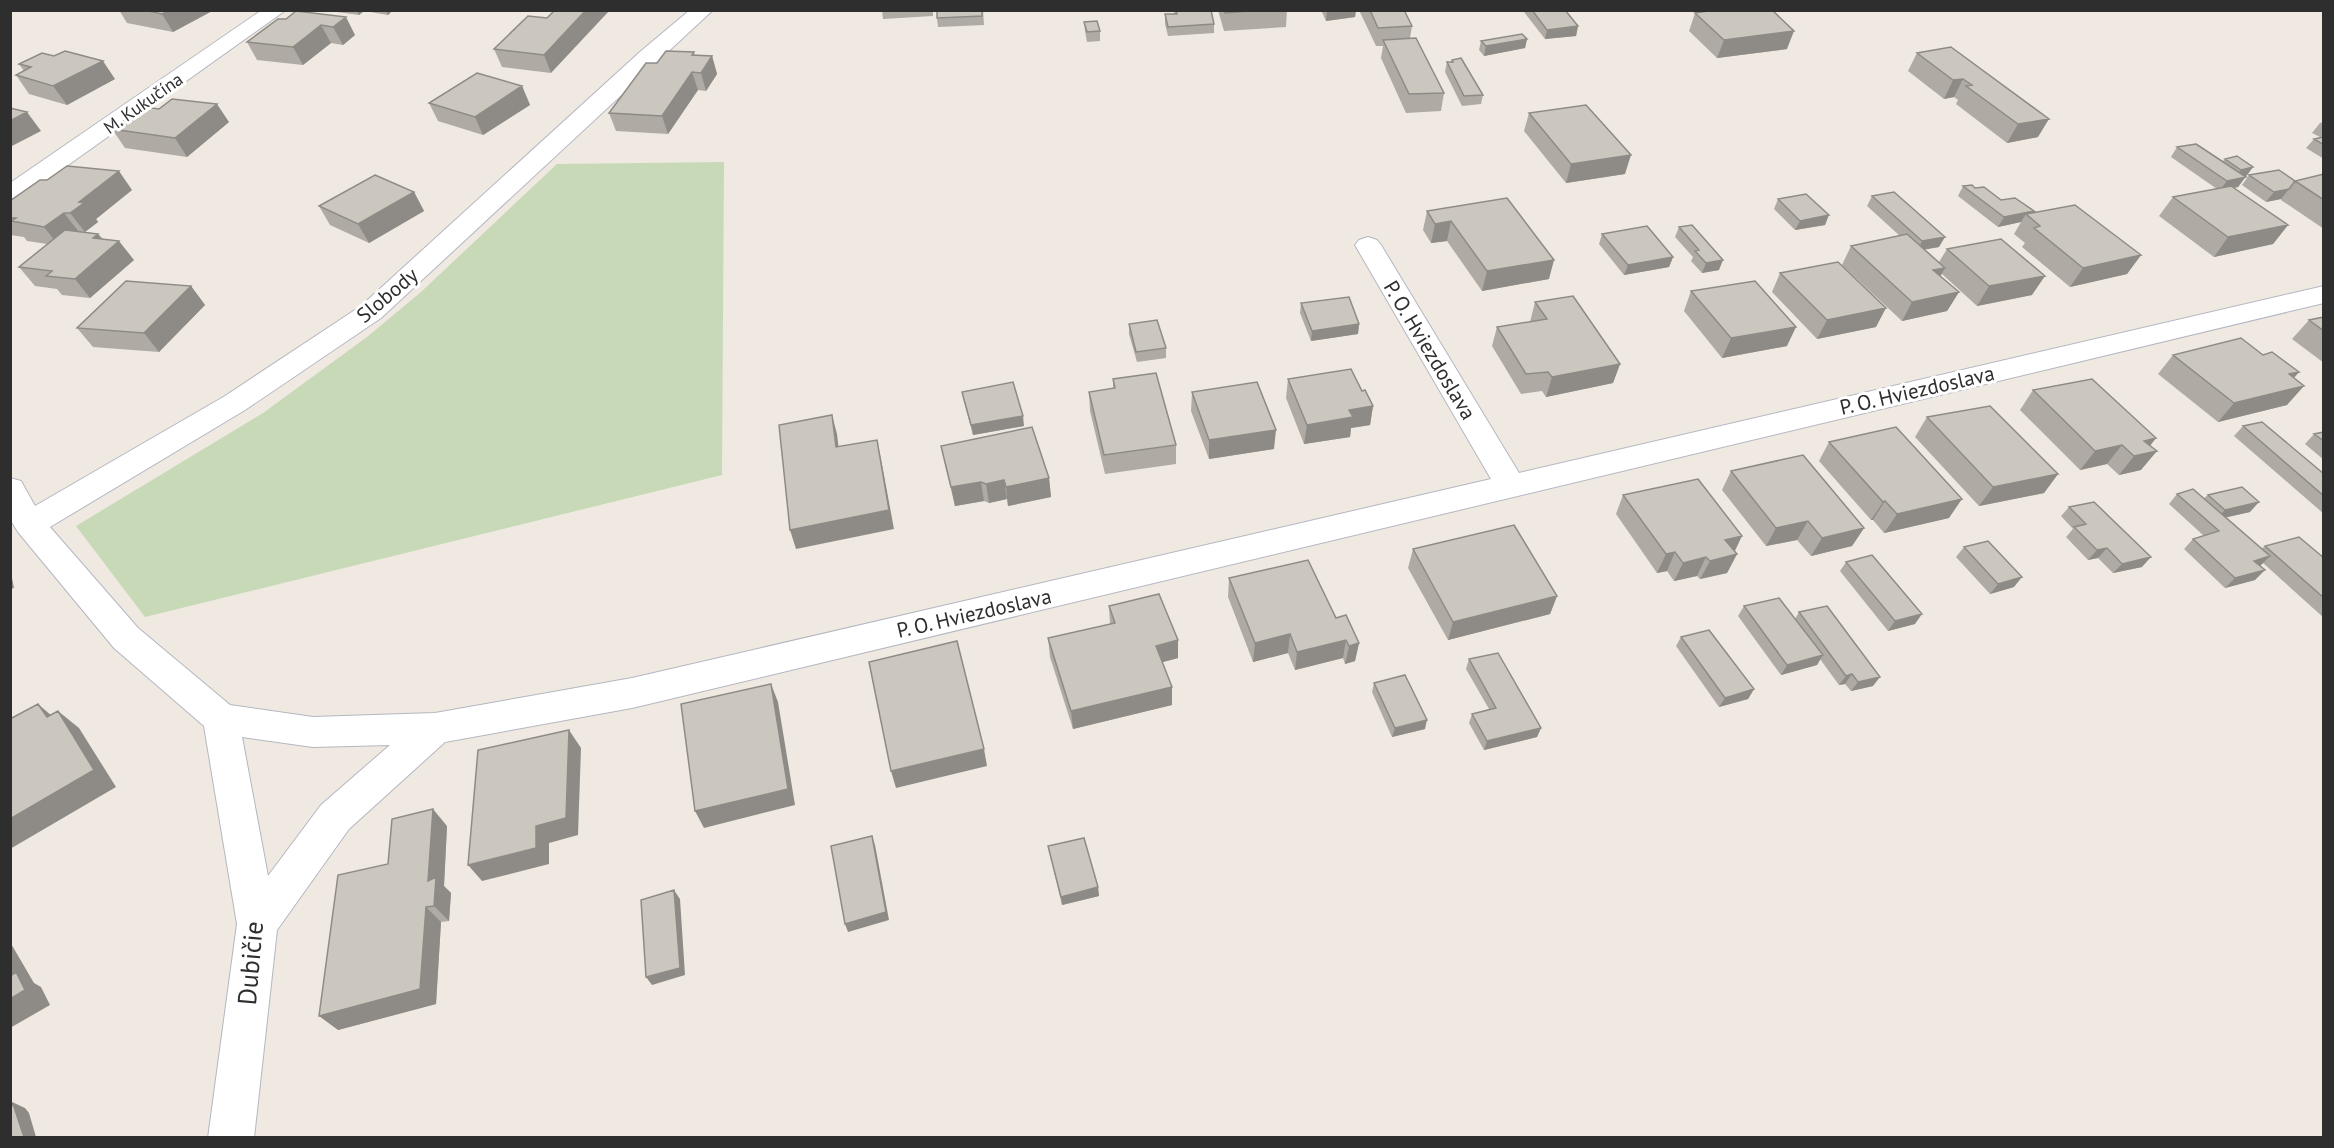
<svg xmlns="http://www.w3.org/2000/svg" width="2334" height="1148" font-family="'PT Sans',sans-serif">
<rect width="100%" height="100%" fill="#efe9e1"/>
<path fill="#c8d9b8" d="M 724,162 L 722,475 L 145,617 L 76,526 L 263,413 L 367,337 L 421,292 L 557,164 Z"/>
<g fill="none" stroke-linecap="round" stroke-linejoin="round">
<g stroke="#b4b7c1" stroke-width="2">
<path id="minor" d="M 262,10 L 286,10 L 19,200 L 10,202 L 10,183 Z
M 690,10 L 713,10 L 381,318 L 245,410 L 50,527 L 138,628 L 230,705 L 313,717 L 435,713 L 632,678 L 1491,479 L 1355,245 L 1359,240 L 1368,237 L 1377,240 L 1381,245 L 1519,473 L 2324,286 L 2324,303 L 632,708 L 445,742 L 349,829 L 277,930 L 254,1138 L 208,1138 L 237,924 L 204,726 L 114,648 L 18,532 L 10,519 L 10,478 L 21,481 L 35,506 L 225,396 L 361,306 L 641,51 ZM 242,737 L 313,747 L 390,745 L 321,805 L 268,876 Z"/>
</g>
<use href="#minor" fill="#fff" fill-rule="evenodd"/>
</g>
<path fill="#afaba4" d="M 119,10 L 214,10 L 173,32 L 127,23 Z
M 337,10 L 393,10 L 388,15 L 364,11 L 359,15 L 337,12 Z
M 882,10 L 933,10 L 933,16 L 883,19 Z
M 983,10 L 984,25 L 938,27 L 937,18 Z
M 1174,10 L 1211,10 L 1214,24 L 1214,33 L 1168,36 L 1165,24 L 1165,14 L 1174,14 Z
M 1218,10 L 1287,10 L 1286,27 L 1224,31 Z
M 1321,10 L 1356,10 L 1355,17 L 1326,21 Z
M 1359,10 L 1404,10 L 1412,26 L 1410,38 L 1444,93 L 1441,111 L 1406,113 L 1381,58 L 1383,46 L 1376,46 Z
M 1524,10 L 1565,10 L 1578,26 L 1576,36 L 1545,39 L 1524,12 Z
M 1714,10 L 1787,10 L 1774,12 L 1787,49 L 1717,58 L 1689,31 L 1695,13 Z
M 296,11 L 355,35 L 343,45 L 331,43 L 303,65 L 257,60 L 247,42 L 286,19 Z
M 547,18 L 551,73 L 502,67 L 494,49 Z
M 1084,22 L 1100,31 L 1100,41 L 1087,42 L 1085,31 Z
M 1527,39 L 1525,48 L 1484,56 L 1479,50 L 1481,41 Z
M 1951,47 L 2038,137 L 2007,143 L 1956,104 L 1958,100 L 1954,97 L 1944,99 L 1908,71 L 1917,53 Z
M 694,52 L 695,55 L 712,56 L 717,74 L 706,91 L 698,90 L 668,134 L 616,131 L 609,113 L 657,63 Z
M 1452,60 L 1483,95 L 1481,104 L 1462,106 L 1445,72 L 1447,62 L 1451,62 Z
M 19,64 L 115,79 L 67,105 L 29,94 L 16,75 L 24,71 Z
M 522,86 L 530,105 L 483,135 L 438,121 L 429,103 Z
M 159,109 L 229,122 L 187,157 L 125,148 L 112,129 Z
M 1529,113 L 1625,174 L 1566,183 L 1524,131 Z
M 2324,120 L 2324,159 L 2306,148 L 2314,139 L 2320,137 L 2312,133 L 2320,123 L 2321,123 Z
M 2177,147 L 2223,161 L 2225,159 L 2253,167 L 2238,187 L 2234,188 L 2288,225 L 2273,244 L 2214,257 L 2159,216 L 2173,197 L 2217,189 L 2171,157 Z
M 2324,174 L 2324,229 L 2281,200 L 2281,199 L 2266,202 L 2242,185 L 2249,175 L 2295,181 Z
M 1963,186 L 1975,188 L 2032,213 L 2141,255 L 2127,274 L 2070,287 L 2022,247 L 2025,243 L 2014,234 L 2021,222 L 1998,227 L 1958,196 Z
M 132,190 L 96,219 L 98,222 L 85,232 L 98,234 L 103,239 L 134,260 L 90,298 L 62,295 L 57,289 L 35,286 L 19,267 L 47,244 L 27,241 L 24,237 L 10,235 L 10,201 Z
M 414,192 L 424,211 L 369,243 L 330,225 L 319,206 Z
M 1872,196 L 1939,247 L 1924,249 L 1939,262 L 1947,249 L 2032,295 L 1977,306 L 1942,274 L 1940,276 L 1959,292 L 1947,311 L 1902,321 L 1842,265 L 1851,246 L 1900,236 L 1867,206 Z
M 1507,198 L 1549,279 L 1482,291 L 1447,241 L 1431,243 L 1423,230 L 1427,211 Z
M 1778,199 L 1825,225 L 1795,230 L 1774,209 Z
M 1679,227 L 1719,270 L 1702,273 L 1691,261 L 1693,257 L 1675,237 Z
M 1602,234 L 1673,257 L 1669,267 L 1624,275 L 1599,244 Z
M 1780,273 L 1876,327 L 1817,339 L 1772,292 Z
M 191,286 L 205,305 L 159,352 L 93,347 L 77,328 Z
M 1691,291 L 1787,346 L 1722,358 L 1684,311 Z
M 1535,302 L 1620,364 L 1613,383 L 1546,397 L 1542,391 L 1521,394 L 1492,346 L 1497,327 L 1530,322 Z
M 1301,303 L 1359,324 L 1358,334 L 1311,341 L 1300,313 Z
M 2324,317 L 2324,363 L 2292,339 L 2309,320 Z
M 1129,324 L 1166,348 L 1166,358 L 1137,362 L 1129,334 Z
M 2173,355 L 2263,355 L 2299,372 L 2294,378 L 2287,405 L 2218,422 L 2158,374 Z
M 1113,379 L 1176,445 L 1176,464 L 1105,474 L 1090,411 L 1089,392 L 1113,388 Z
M 1288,379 L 1362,391 L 1373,406 L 1370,425 L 1351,428 L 1350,437 L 1304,444 L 1286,398 Z
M 2033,390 L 2156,438 L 2150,446 L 2141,470 L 2119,475 L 2107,464 L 2080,470 L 2020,410 Z
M 962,392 L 1024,426 L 973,435 L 964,402 Z
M 1192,392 L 1274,449 L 1209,459 L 1191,411 Z
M 1927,417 L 2058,474 L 2044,493 L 1979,506 L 1915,437 Z
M 2243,426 L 2324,474 L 2324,514 L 2234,436 Z
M 2324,432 L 2324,460 L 2305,444 L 2314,434 Z
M 1829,442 L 1949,518 L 1884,533 L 1873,520 L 1871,520 L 1819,461 Z
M 941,446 L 1049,478 L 1051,497 L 1008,506 L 1007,499 L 989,503 L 984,501 L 955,506 L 945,465 Z
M 1731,471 L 1864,528 L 1852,546 L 1811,556 L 1797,540 L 1766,546 L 1722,490 Z
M 2177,494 L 2204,498 L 2208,495 L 2250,512 L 2226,517 L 2261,549 L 2265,546 L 2324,558 L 2324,618 L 2263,563 L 2260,566 L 2255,580 L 2225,588 L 2184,549 L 2193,539 L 2204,536 L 2169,504 Z
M 1623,495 L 1734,551 L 1737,554 L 1727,573 L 1700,579 L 1697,576 L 1674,581 L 1667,571 L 1657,573 L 1616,514 Z
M 2069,507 L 2142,567 L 2113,573 L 2098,558 L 2088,560 L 2066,537 L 2073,529 L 2061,516 Z
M 1964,547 L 2014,587 L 1990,594 L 1956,557 Z
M 1413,549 L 1557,596 L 1550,614 L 1448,640 L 1408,568 Z
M 1846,562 L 1915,624 L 1888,631 L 1840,571 Z
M 1229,578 L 1336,618 L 1359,643 L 1355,661 L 1345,664 L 1343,658 L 1295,670 L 1288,653 L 1253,662 L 1228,597 Z
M 1109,606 L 1178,658 L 1162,662 L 1172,687 L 1172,705 L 1073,729 L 1050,657 L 1048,638 L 1110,624 Z
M 1744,606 L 1795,619 L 1799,612 L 1873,686 L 1851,691 L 1845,684 L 1839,685 L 1820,659 L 1817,665 L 1781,675 L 1738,616 Z
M 1681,637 L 1754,689 L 1748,699 L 1719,707 L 1676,646 Z
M 1469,659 L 1541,728 L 1537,737 L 1484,750 L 1469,723 L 1472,714 L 1489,709 L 1466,669 Z
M 1374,683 L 1425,729 L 1392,737 L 1372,692 Z
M 447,826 L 444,886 L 451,893 L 449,921 L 441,922 L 436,1004 L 338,1030 L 388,864 Z
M 1048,846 L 1098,887 L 1099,896 L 1062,905 Z"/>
<path fill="#8e8b86" d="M 168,10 L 214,10 L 173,32 L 162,14 Z
M 357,10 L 363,10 L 364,11 L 359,15 Z
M 386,10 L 393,10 L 388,15 Z
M 586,10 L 610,10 L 551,73 L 544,55 Z
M 1327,10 L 1356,10 L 1355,17 L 1326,21 Z
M 1757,10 L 1787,10 L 1755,15 Z
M 346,17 L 355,35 L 343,45 L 333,27 Z
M 321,25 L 331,43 L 303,65 L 293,47 Z
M 1578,26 L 1576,36 L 1545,39 L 1547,30 Z
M 1794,31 L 1787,49 L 1717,58 L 1724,40 Z
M 1527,39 L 1525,48 L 1484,56 L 1486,46 Z
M 712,56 L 717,74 L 706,91 L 701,73 Z
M 103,61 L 115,79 L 67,105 L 53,86 Z
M 692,72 L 698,90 L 668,134 L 662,116 Z
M 1963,79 L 1954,97 L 1944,99 L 1953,80 Z
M 522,86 L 530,105 L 483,135 L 475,117 Z
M 217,104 L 229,122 L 187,157 L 175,138 Z
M 27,112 L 41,131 L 10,147 L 10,121 Z
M 2049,119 L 2038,137 L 2007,143 L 2018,124 Z
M 1631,155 L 1625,174 L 1566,183 L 1571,164 Z
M 2253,167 L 2238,187 L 2219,191 L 2227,181 L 2234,179 L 2241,170 Z
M 119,171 L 132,190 L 96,219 L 98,222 L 85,232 L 70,213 L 79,202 Z
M 2289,189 L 2281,199 L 2266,202 L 2274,192 Z
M 414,192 L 424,211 L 369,243 L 358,224 Z
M 2034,211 L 2029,218 L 2026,214 L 2021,222 L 1998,227 L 2004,217 Z
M 64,213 L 79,232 L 59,246 L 44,227 Z
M 1829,215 L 1825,225 L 1795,230 L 1800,221 Z
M 1451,221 L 1447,241 L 1431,243 L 1435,224 Z
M 2288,225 L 2273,244 L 2214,257 L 2228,237 Z
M 98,234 L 110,249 L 119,241 L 134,260 L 90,298 L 75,279 L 93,238 Z
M 1945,237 L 1939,247 L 1917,251 L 1922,241 Z
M 2141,255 L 2127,274 L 2070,287 L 2083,268 Z
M 1673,257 L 1669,267 L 1624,275 L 1628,265 Z
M 1554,260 L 1549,279 L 1482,291 L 1487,271 Z
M 1723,260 L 1719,270 L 1702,273 L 1706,263 Z
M 1945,268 L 1934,287 L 1933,270 Z
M 2045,276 L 2032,295 L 1977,306 L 1989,286 Z
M 191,286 L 205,305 L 159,352 L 144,333 Z
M 1959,292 L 1947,311 L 1902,321 L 1912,302 Z
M 1886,308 L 1876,327 L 1817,339 L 1827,320 Z
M 1359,324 L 1358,334 L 1311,341 L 1312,331 Z
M 1796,327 L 1787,346 L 1722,358 L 1731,338 Z
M 1620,364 L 1613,383 L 1546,397 L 1552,377 Z
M 2299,372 L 2282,391 L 2304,386 L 2287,405 L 2218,422 L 2234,403 L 2289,374 Z
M 1373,406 L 1370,425 L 1351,428 L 1350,437 L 1304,444 L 1307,425 L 1349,410 Z
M 832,415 L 837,434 L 841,467 L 836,447 Z
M 1023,416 L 1024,426 L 973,435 L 971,425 Z
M 1276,430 L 1274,449 L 1209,459 L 1209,440 Z
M 2156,438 L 2143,454 L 2157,451 L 2141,470 L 2119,475 L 2134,456 L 2144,441 Z
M 877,440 L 881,459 L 894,529 L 796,549 L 790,530 Z
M 2122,445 L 2107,464 L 2080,470 L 2095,451 Z
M 2058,474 L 2044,493 L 1979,506 L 1993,487 Z
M 1049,478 L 1051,497 L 1008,506 L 1006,487 Z
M 1004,480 L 1007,499 L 989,503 L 986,484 Z
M 981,482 L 984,501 L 955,506 L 951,487 Z
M 1962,499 L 1949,518 L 1884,533 L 1897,514 Z
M 1885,501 L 1873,520 L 1871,520 L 1883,502 Z
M 2259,502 L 2250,512 L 2215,520 L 2225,510 Z
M 1808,521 L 1797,540 L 1766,546 L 1776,528 Z
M 1864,528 L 1852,546 L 1811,556 L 1822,538 Z
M 1742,536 L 1733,555 L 1725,540 Z
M 2107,548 L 2098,558 L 2088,560 L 2097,550 Z
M 1675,552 L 1667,571 L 1657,573 L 1666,554 Z
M 1737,554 L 1727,573 L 1700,579 L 1710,561 Z
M 2270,556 L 2260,566 L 2254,561 Z
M 1706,557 L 1697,576 L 1674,581 L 1683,563 Z
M 2151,557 L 2142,567 L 2113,573 L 2122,564 Z
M 10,568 L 14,588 L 10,589 Z
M 2265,570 L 2255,580 L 2225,588 L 2235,578 Z
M 2022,577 L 2014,587 L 1990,594 L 1998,584 Z
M 1557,596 L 1550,614 L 1448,640 L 1453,622 Z
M 1922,614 L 1915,624 L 1888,631 L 1895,621 Z
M 1290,634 L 1288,653 L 1253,662 L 1255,643 Z
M 1178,640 L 1178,658 L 1156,664 L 1156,646 Z
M 1346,640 L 1343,658 L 1295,670 L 1297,652 Z
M 1359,643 L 1355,661 L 1345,664 L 1349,646 Z
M 1823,655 L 1817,665 L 1781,675 L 1787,665 Z
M 1852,674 L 1845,684 L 1839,685 L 1846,676 Z
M 1880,677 L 1873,686 L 1851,691 L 1858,682 Z
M 771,684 L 778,702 L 795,805 L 704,828 L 695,811 Z
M 1172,687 L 1172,705 L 1073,729 L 1071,711 Z
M 1754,689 L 1748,699 L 1719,707 L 1725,698 Z
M 38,704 L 59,722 L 47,717 Z
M 58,711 L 79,728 L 116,787 L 10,849 L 10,819 Z
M 1427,720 L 1425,729 L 1392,737 L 1395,728 Z
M 1541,728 L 1537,737 L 1484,750 L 1487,741 Z
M 569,730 L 581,748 L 578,835 L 549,843 L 549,864 L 482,881 L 468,865 L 536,826 Z
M 984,749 L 987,766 L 896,788 L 891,771 Z
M 433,809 L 447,826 L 444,886 L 451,893 L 449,921 L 434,906 L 428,881 Z
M 872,836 L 875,845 L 889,920 L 848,932 L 845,924 Z
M 1098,887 L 1099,896 L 1062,905 L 1061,897 Z
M 674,890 L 680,899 L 685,975 L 652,985 L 646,977 Z
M 426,907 L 441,922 L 436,1004 L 338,1030 L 319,1016 Z
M 10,942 L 34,983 L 41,987 L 50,1005 L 10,1028 L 10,999 L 12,975 L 10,972 Z
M 10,1101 L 25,1108 L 29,1113 L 36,1137 L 24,1137 Z"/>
<path fill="#cbc7bf" stroke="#8e8b86" stroke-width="1.5" d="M 144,10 L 168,10 L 162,14 Z
M 555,10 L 586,10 L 544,55 L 494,49 L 528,16 L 547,18 Z
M 937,10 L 982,10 L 982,16 L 937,18 Z
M 1176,10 L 1211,10 L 1214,24 L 1168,27 L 1165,14 L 1177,14 Z
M 1224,10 L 1262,10 L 1225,13 Z
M 1370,10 L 1404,10 L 1412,26 L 1378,28 Z
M 1532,10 L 1565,10 L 1578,26 L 1547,30 Z
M 1714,10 L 1772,10 L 1794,31 L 1724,40 L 1695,13 Z
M 296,11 L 346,17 L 333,27 L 321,25 L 293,47 L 247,42 L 278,19 L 286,19 Z
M 1097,21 L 1100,31 L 1087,32 L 1084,22 Z
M 1522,34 L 1527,39 L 1486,46 L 1481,41 Z
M 1416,38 L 1444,93 L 1409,94 L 1383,40 Z
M 1951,47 L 2049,119 L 2018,124 L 1966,86 L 1972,85 L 1963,79 L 1953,80 L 1917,53 Z
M 65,51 L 103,61 L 53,86 L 16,75 L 31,67 L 19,64 L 42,53 L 54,56 Z
M 666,51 L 694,52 L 692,55 L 712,56 L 701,73 L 692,72 L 662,116 L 609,113 L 646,63 L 657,63 Z
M 1461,58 L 1483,95 L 1464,96 L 1447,62 L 1453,62 L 1452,60 Z
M 477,73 L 522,86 L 475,117 L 429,103 Z
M 172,99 L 217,104 L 175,138 L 112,129 L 144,107 L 159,109 Z
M 1586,105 L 1631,155 L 1571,164 L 1529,113 Z
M 10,108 L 27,112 L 10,121 Z
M 2324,137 L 2324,145 L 2314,139 Z
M 2196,144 L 2246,177 L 2227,181 L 2177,147 Z
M 2237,156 L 2253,167 L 2241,170 L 2225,159 Z
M 67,166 L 119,171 L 79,202 L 84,203 L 70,213 L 64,213 L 44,227 L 12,221 L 16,218 L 10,218 L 10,201 L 40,180 L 47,180 Z
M 2279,170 L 2295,181 L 2289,189 L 2274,192 L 2249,175 Z
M 2324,174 L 2324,200 L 2295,181 Z
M 375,175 L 414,192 L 358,224 L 319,206 Z
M 1972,185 L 1975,188 L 1984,187 L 2001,200 L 2015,198 L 2034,211 L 2004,217 L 1963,186 Z
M 2231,186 L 2288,225 L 2228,237 L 2173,197 Z
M 1894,192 L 1945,237 L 1922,241 L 1872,196 Z
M 1806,194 L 1829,215 L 1800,221 L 1778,199 Z
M 1507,198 L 1554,260 L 1487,271 L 1451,221 L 1435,224 L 1427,211 Z
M 2075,205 L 2141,255 L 2083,268 L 2034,228 L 2040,226 L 2026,214 Z
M 1692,225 L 1723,260 L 1706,263 L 1695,251 L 1699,250 L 1679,227 Z
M 1647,226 L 1673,257 L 1628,265 L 1602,234 Z
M 65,230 L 98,234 L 93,238 L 119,241 L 75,279 L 46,276 L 52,271 L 19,267 Z
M 1907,234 L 1945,268 L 1933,270 L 1959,292 L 1912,302 L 1851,246 Z
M 2001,239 L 2045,276 L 1989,286 L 1947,249 Z
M 1838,262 L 1886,308 L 1827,320 L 1780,273 Z
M 126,281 L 191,286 L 144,333 L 77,328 Z
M 1755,281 L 1796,327 L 1731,338 L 1691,291 Z
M 1573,296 L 1620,364 L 1552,377 L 1548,372 L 1526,374 L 1497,327 L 1547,319 L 1535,302 Z
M 1349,297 L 1359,324 L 1312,331 L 1301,303 Z
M 2324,317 L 2324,331 L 2309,320 Z
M 1157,320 L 1166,348 L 1136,352 L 1129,324 Z
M 2241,338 L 2263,355 L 2272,352 L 2299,372 L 2289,374 L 2304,386 L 2234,403 L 2173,355 Z
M 1351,369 L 1362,391 L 1365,390 L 1373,406 L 1349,410 L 1353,417 L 1307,425 L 1288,379 Z
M 1156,373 L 1176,445 L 1104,455 L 1089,392 L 1115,388 L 1113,379 Z
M 2092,379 L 2156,438 L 2144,441 L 2157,451 L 2134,456 L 2122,445 L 2095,451 L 2033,390 Z
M 1013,382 L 1023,416 L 971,425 L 962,392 Z
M 1257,382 L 1276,430 L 1209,440 L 1192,392 Z
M 1990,406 L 2058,474 L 1993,487 L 1927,417 Z
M 832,415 L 836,447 L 877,440 L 889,510 L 790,530 L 779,425 Z
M 2262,422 L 2324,474 L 2324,496 L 2243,426 Z
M 1032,427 L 1049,478 L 1006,487 L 1004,480 L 986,484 L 981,482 L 951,487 L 941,446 Z
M 1896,427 L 1962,499 L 1897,514 L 1885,501 L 1883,502 L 1829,442 Z
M 2324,432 L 2324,441 L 2314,434 Z
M 1803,455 L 1864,528 L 1822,538 L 1808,521 L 1776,528 L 1731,471 Z
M 1698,479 L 1742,536 L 1725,540 L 1737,554 L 1710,561 L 1706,557 L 1683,563 L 1675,552 L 1666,554 L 1623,495 Z
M 2242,487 L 2259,502 L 2225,510 L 2208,495 Z
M 2193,489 L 2270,556 L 2254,561 L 2265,570 L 2235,578 L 2193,539 L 2219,531 L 2177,494 Z
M 2094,502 L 2151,557 L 2122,564 L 2107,548 L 2097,550 L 2074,527 L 2086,524 L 2069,507 Z
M 1514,525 L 1557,596 L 1453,622 L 1413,549 Z
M 2299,537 L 2324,558 L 2324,598 L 2265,546 Z
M 1988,541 L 2022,577 L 1998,584 L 1964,547 Z
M 1872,555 L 1922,614 L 1895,621 L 1846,562 Z
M 1308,560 L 1336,618 L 1346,615 L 1359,643 L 1349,646 L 1346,640 L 1297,652 L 1290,634 L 1255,643 L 1229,578 Z
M 1159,594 L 1178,640 L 1156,646 L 1172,687 L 1071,711 L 1048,638 L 1115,623 L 1109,606 Z
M 1779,598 L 1823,655 L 1787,665 L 1744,606 Z
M 1827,606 L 1880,677 L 1858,682 L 1852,674 L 1846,676 L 1799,612 Z
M 1709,630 L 1754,689 L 1725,698 L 1681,637 Z
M 957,641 L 984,749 L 891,771 L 869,662 Z
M 1498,653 L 1541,728 L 1487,741 L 1472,714 L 1496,708 L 1469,659 Z
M 1405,675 L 1427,720 L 1395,728 L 1374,683 Z
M 771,684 L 788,789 L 695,811 L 681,704 Z
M 38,704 L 47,717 L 58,711 L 94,770 L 10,819 L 10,719 Z
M 569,730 L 566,818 L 536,826 L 536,848 L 468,865 L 478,750 Z
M 433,809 L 428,881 L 436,877 L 434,906 L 426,907 L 420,989 L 319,1016 L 338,875 L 388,864 L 392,819 Z
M 872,836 L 886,912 L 845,924 L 831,846 Z
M 1084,838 L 1098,887 L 1061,897 L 1048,846 Z
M 674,890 L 680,968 L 646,977 L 641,900 Z
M 10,972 L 12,975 L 16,972 L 25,990 L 10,999 Z
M 10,1101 L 14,1107 L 24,1137 L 10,1137 Z"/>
<g text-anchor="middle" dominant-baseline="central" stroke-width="6" stroke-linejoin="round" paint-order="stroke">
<g font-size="18" fill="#2e2e2e" stroke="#fff">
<text transform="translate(143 103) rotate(-35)">M. Kukučína</text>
</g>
<g font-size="21" fill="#2e2e2e" stroke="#fff">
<text transform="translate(387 295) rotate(-40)">Slobody</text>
<text transform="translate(1430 350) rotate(59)">P. O. Hviezdoslava</text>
<text transform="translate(1917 390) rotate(-13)">P. O. Hviezdoslava</text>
<text transform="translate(974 613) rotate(-13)">P. O. Hviezdoslava</text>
</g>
<g font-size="26" fill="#2e2e2e" stroke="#fff">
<text transform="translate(250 963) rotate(-85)">Dubičie</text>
</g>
</g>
<rect width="2334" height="1148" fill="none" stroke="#2e2e2e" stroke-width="24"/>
</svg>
